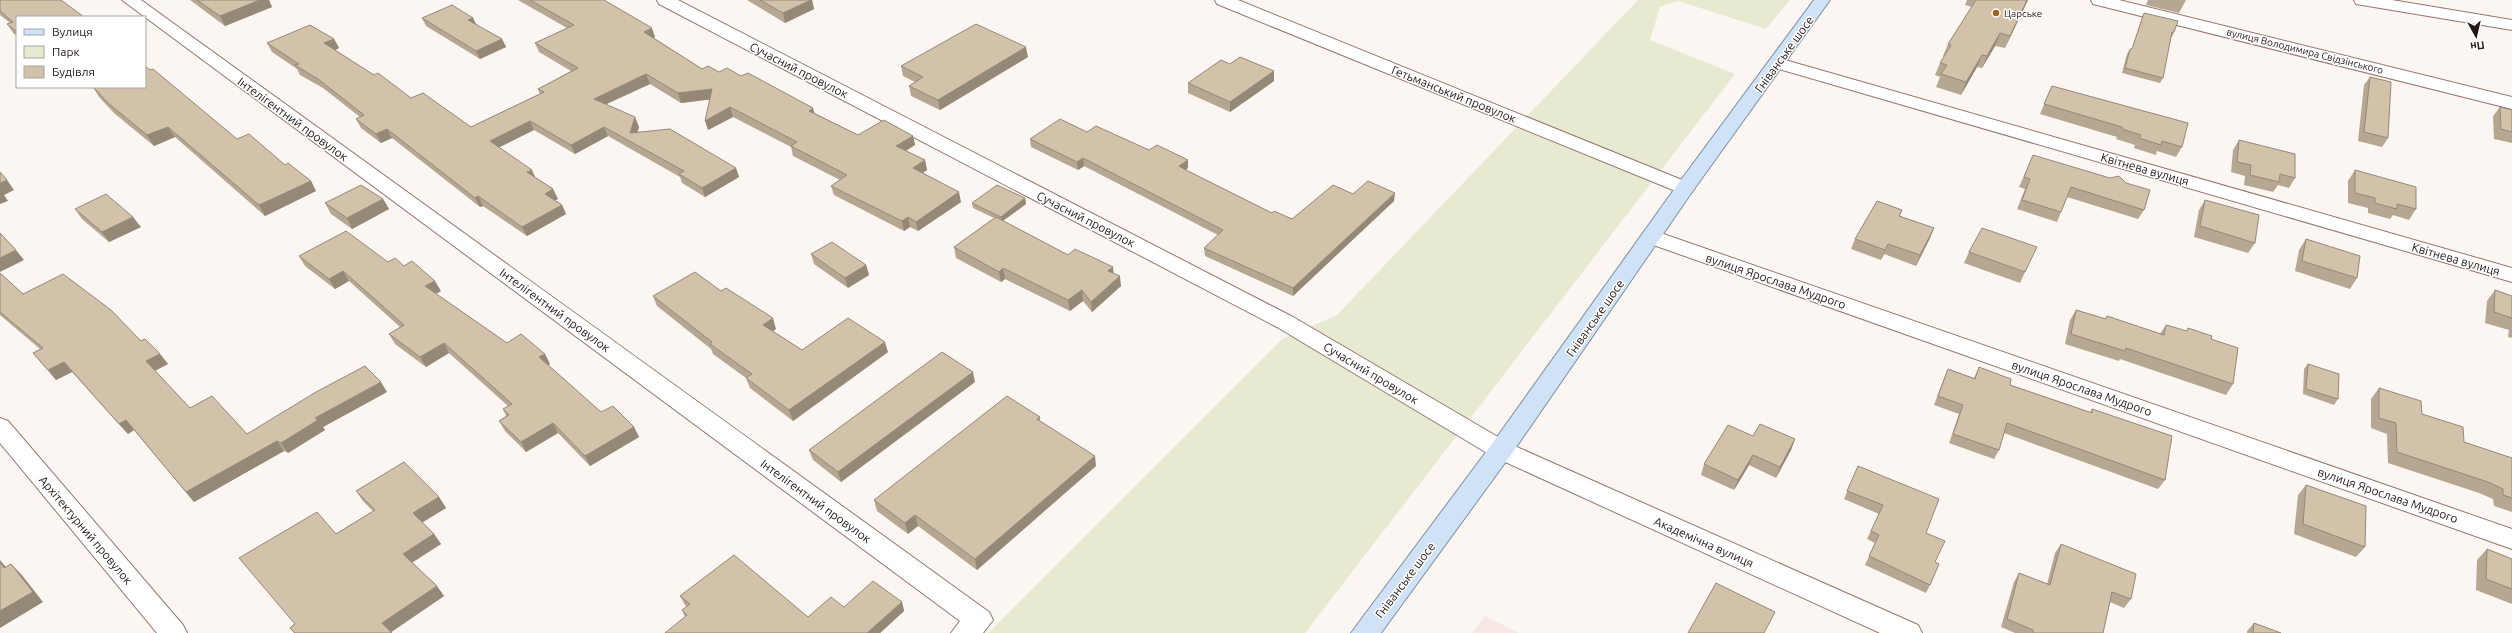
<svg xmlns="http://www.w3.org/2000/svg" width="2512" height="633" font-family="Ubuntu,sans-serif">
<rect width="100%" height="100%" fill="#fcf6f3"/>
<path fill="#f8e8e3" d="M 1485,616 L 1519,633 L 1472,633 Z"/>
<path fill="#e7ead1" d="M 1638,0 L 1790,0 L 1766,29 L 1678,1 L 1660,7 L 1650,40 L 1735,74 L 1305,633 L 988,633 L 1282,339 L 1337,315 Z"/>
<g fill="none" stroke-linecap="round" stroke-linejoin="round">
<g stroke="#93776e" stroke-width="2">
<path id="minor" d="M 122,0 L 141,0 L 989,612 L 993,620 L 983,633 L 951,633 L 960,621 Z
M 657,0 L 678,0 L 1293,317 L 1510,444 L 1918,625 L 1922,633 L 1880,633 L 1492,456 L 1277,327 L 659,4 Z
M 1215,0 L 1238,0 L 1692,184 L 1695,188 L 1692,192 L 1685,194 L 1678,192 L 1217,4 Z
M 2091,0 L 2119,0 L 2512,97 L 2512,109 L 2093,4 Z
M 2354,0 L 2392,0 L 2512,20 L 2512,30 L 2356,4 Z
M 1778,58 L 2512,268 L 2512,282 L 1772,67 L 1769,63 L 1772,59 Z
M 1652,230 L 2512,529 L 2512,549 L 1645,242 L 1642,237 L 1645,232 Z
M 0,418 L 8,421 L 183,625 L 187,633 L 157,633 L 0,443 Z"/>
</g>
<g stroke="#7f8fa3" stroke-width="2">
<path id="major" d="M 1814,0 L 1830,0 L 1692,192 L 1510,456 L 1381,633 L 1351,633 L 1492,444 L 1678,184 Z"/>
</g>
<use href="#minor" fill="#fff" fill-rule="evenodd"/>
<use href="#major" fill="#d0e2f6" fill-rule="evenodd"/>
</g>
<path fill="#b5a792" d="M 0,0 L 17,17 L 17,36 L 14,34 L 7,24 L 10,23 L 0,15 Z
M 190,0 L 269,0 L 272,7 L 225,26 Z
M 518,0 L 604,0 L 655,37 L 654,38 L 702,69 L 741,76 L 858,135 L 913,136 L 915,145 L 906,151 L 925,160 L 927,170 L 922,173 L 961,202 L 918,231 L 910,227 L 904,231 L 834,195 L 831,186 L 840,180 L 793,156 L 791,147 L 733,117 L 708,130 L 710,99 L 681,103 L 650,84 L 606,104 L 639,127 L 637,133 L 736,168 L 739,177 L 705,197 L 682,183 L 680,177 L 608,136 L 575,154 L 534,130 L 499,147 L 535,177 L 553,189 L 558,199 L 555,200 L 562,205 L 566,214 L 527,236 L 483,206 L 480,207 L 392,138 L 381,143 L 361,128 L 356,119 L 360,117 L 323,88 L 300,75 L 297,69 L 272,52 L 267,43 L 334,39 L 339,48 L 335,50 L 374,75 L 411,98 L 471,127 L 540,94 L 538,89 L 571,71 L 539,52 L 535,43 L 567,28 Z
M 747,0 L 812,0 L 814,9 L 785,23 Z
M 1967,0 L 2028,0 L 2005,48 L 1995,46 L 1982,68 L 1977,67 L 1961,95 L 1936,87 L 1940,77 L 1935,75 L 1940,63 L 1944,57 L 1943,56 L 1948,44 L 1972,7 L 1965,5 Z
M 2148,0 L 2186,0 L 2179,13 L 2146,5 Z
M 2144,13 L 2174,32 L 2172,37 L 2171,37 L 2163,78 L 2160,83 L 2122,73 L 2127,54 L 2130,49 L 2132,49 L 2142,18 Z
M 422,18 L 473,18 L 476,25 L 502,39 L 506,47 L 480,59 L 426,26 Z
M 1028,57 L 940,110 L 911,96 L 909,86 L 915,82 L 903,76 L 901,66 Z
M 150,70 L 237,139 L 285,165 L 311,181 L 316,191 L 265,216 L 175,137 L 154,146 L 114,113 L 99,97 L 93,87 Z
M 1274,71 L 1274,81 L 1230,112 L 1188,93 L 1188,83 Z
M 2370,77 L 2388,138 L 2382,147 L 2358,141 L 2364,85 Z
M 2052,86 L 2182,147 L 2176,157 L 2157,151 L 2156,155 L 2134,148 L 2135,145 L 2116,139 L 2117,137 L 2040,114 Z
M 2500,107 L 2512,110 L 2512,143 L 2494,139 L 2493,116 Z
M 1087,132 L 1149,150 L 1188,160 L 1188,168 L 1185,170 L 1272,213 L 1292,219 L 1353,194 L 1394,201 L 1293,296 L 1205,256 L 1204,248 L 1218,235 L 1084,166 L 1078,170 L 1031,147 L 1030,139 Z
M 2239,140 L 2295,178 L 2289,188 L 2278,185 L 2273,192 L 2244,185 L 2245,176 L 2231,172 L 2233,150 Z
M 2033,155 L 2144,210 L 2138,219 L 2067,197 L 2057,222 L 2017,209 L 2025,189 L 2019,187 Z
M 2355,170 L 2416,209 L 2409,220 L 2393,215 L 2390,219 L 2368,213 L 2368,208 L 2348,203 L 2348,181 Z
M 1025,198 L 1026,204 L 1003,221 L 1068,255 L 1113,267 L 1113,273 L 1121,286 L 1092,312 L 1083,301 L 1070,311 L 1005,279 L 1001,282 L 956,258 L 954,247 L 994,218 L 973,208 L 972,203 Z
M 383,199 L 389,209 L 352,229 L 331,214 L 325,203 Z
M 2205,200 L 2255,243 L 2248,253 L 2194,237 L 2199,210 Z
M 75,209 L 141,227 L 109,242 L 82,219 Z
M 1902,210 L 1900,216 L 1934,228 L 1930,238 L 1916,266 L 1884,254 L 1881,260 L 1851,249 L 1855,239 Z
M 2306,239 L 2357,278 L 2350,289 L 2295,271 L 2299,250 Z
M 1969,252 L 2025,272 L 2020,283 L 1964,263 Z
M 811,254 L 866,265 L 869,275 L 848,288 L 814,264 Z
M 299,256 L 388,262 L 404,266 L 441,291 L 436,294 L 507,343 L 545,354 L 550,364 L 548,365 L 601,412 L 634,427 L 639,437 L 590,466 L 558,433 L 526,452 L 505,431 L 499,421 L 506,416 L 503,409 L 508,406 L 449,353 L 426,367 L 395,344 L 389,334 L 400,327 L 349,281 L 335,289 L 305,266 Z
M 0,273 L 23,294 L 141,341 L 160,354 L 168,364 L 155,371 L 190,408 L 247,434 L 387,392 L 323,427 L 325,430 L 288,453 L 284,451 L 194,502 L 134,430 L 128,434 L 72,372 L 56,380 L 33,353 L 40,349 L 0,315 Z
M 2495,290 L 2512,296 L 2512,338 L 2508,337 L 2509,330 L 2485,323 L 2487,301 Z
M 721,291 L 776,329 L 773,331 L 802,350 L 888,352 L 793,421 L 750,388 L 746,378 L 713,354 L 711,349 L 657,306 L 653,296 Z
M 2076,310 L 2105,319 L 2107,316 L 2160,334 L 2166,325 L 2186,331 L 2188,328 L 2211,339 L 2233,384 L 2226,395 L 2120,359 L 2119,361 L 2065,344 L 2070,320 Z
M 2308,364 L 2338,399 L 2334,405 L 2303,394 L 2304,369 Z
M 1979,367 L 2010,385 L 2090,412 L 2092,409 L 2165,480 L 2158,489 L 2004,433 L 1999,450 L 1994,459 L 1949,443 L 1959,414 L 1934,405 L 1944,378 L 1948,369 L 1974,378 Z
M 975,382 L 841,482 L 813,460 L 809,450 Z
M 2379,388 L 2422,414 L 2464,442 L 2512,458 L 2512,512 L 2494,506 L 2493,499 L 2479,493 L 2388,463 L 2387,434 L 2371,428 L 2371,399 Z
M 1040,417 L 1040,421 L 1096,466 L 977,570 L 918,526 L 908,534 L 877,511 L 874,500 Z
M 1753,436 L 1795,439 L 1791,450 L 1776,478 L 1749,465 L 1734,490 L 1701,475 L 1704,464 Z
M 1858,466 L 1926,533 L 1935,562 L 1930,585 L 1926,593 L 1865,565 L 1875,543 L 1867,539 L 1879,514 L 1844,499 Z
M 2306,485 L 2365,547 L 2356,557 L 2294,534 L 2298,495 Z
M 356,491 L 439,497 L 446,508 L 422,522 L 434,534 L 441,544 L 412,562 L 444,596 L 391,632 L 392,633 L 294,633 L 290,628 L 294,624 L 336,534 L 373,511 L 363,501 Z
M 2061,544 L 2131,599 L 2124,608 L 2110,602 L 2103,633 L 2015,633 L 2001,627 L 2014,582 L 2019,573 L 2047,584 L 2055,553 Z
M 2487,549 L 2512,559 L 2512,604 L 2476,590 L 2477,560 Z
M 680,596 L 808,617 L 844,607 L 902,602 L 904,611 L 880,633 L 685,617 L 682,610 L 687,607 L 685,605 Z
M 2254,623 L 2281,633 L 2247,633 L 2247,631 Z"/>
<path fill="#948877" d="M 260,0 L 269,0 L 272,7 L 225,26 L 220,16 Z
M 811,0 L 812,0 L 814,9 L 785,23 L 783,13 Z
M 2027,0 L 2028,0 L 2005,48 L 2010,36 Z
M 473,18 L 477,26 L 468,20 Z
M 652,28 L 655,37 L 647,41 L 644,32 Z
M 2000,33 L 1995,46 L 1982,68 L 1987,56 Z
M 334,39 L 339,48 L 329,53 L 324,43 Z
M 502,39 L 506,47 L 480,59 L 476,51 Z
M 1026,47 L 1028,57 L 940,110 L 938,100 Z
M 1982,55 L 1977,67 L 1961,95 L 1966,82 Z
M 1274,71 L 1274,81 L 1230,112 L 1230,102 Z
M 646,74 L 650,84 L 598,108 L 594,99 Z
M 712,89 L 715,99 L 681,103 L 678,93 Z
M 730,107 L 733,117 L 708,130 L 705,121 Z
M 813,108 L 816,118 L 809,111 Z
M 635,117 L 639,127 L 634,143 L 630,133 Z
M 530,121 L 534,130 L 494,150 L 490,141 Z
M 168,127 L 175,137 L 154,146 L 147,135 Z
M 604,127 L 608,136 L 575,154 L 571,145 Z
M 387,129 L 392,138 L 381,143 L 376,134 Z
M 913,136 L 915,145 L 898,155 L 896,146 Z
M 1083,158 L 1084,166 L 1078,170 L 1077,162 Z
M 925,160 L 927,170 L 915,178 L 913,168 Z
M 1188,160 L 1188,168 L 1180,174 L 1179,166 Z
M 736,168 L 739,177 L 705,197 L 702,188 Z
M 532,170 L 536,179 L 527,172 Z
M 7,180 L 14,190 L 4,195 L 8,201 L 0,204 L 0,183 Z
M 311,181 L 316,191 L 265,216 L 259,205 Z
M 553,189 L 558,199 L 549,203 L 545,194 Z
M 959,192 L 961,202 L 918,231 L 916,222 Z
M 1395,193 L 1394,201 L 1293,296 L 1293,288 Z
M 478,196 L 483,206 L 480,207 L 475,198 Z
M 1025,198 L 1026,204 L 1001,222 L 1001,217 Z
M 383,199 L 389,209 L 352,229 L 347,218 Z
M 562,205 L 566,214 L 527,236 L 522,227 Z
M 133,217 L 141,227 L 109,242 L 102,232 Z
M 908,217 L 910,227 L 904,231 L 902,221 Z
M 1934,228 L 1930,238 L 1916,266 L 1920,255 Z
M 1888,244 L 1884,254 L 1881,260 L 1885,250 Z
M 16,250 L 24,260 L 0,272 L 0,258 Z
M 866,265 L 869,275 L 848,288 L 845,278 Z
M 1113,267 L 1114,277 L 1108,271 Z
M 1003,268 L 1005,279 L 1001,282 L 999,272 Z
M 343,271 L 349,281 L 335,289 L 329,279 Z
M 1120,276 L 1121,286 L 1092,312 L 1091,302 Z
M 435,281 L 441,291 L 431,296 L 425,286 Z
M 1082,290 L 1083,301 L 1070,311 L 1068,300 Z
M 773,318 L 776,329 L 767,335 L 763,325 Z
M 885,342 L 888,352 L 793,421 L 789,410 Z
M 444,343 L 449,353 L 426,367 L 420,357 Z
M 160,354 L 168,364 L 154,371 L 146,361 Z
M 545,354 L 550,364 L 544,368 L 539,357 Z
M 64,362 L 72,372 L 56,380 L 48,370 Z
M 973,372 L 975,382 L 841,482 L 838,472 Z
M 381,382 L 387,392 L 323,427 L 325,430 L 288,453 L 281,443 L 315,418 Z
M 126,420 L 134,430 L 128,434 L 119,424 Z
M 553,423 L 558,433 L 526,452 L 521,442 Z
M 634,427 L 639,437 L 590,466 L 585,456 Z
M 1795,439 L 1791,450 L 1776,478 L 1780,467 Z
M 277,441 L 284,451 L 194,502 L 186,492 Z
M 1753,455 L 1749,465 L 1734,490 L 1738,480 Z
M 1095,456 L 1096,466 L 977,570 L 975,559 Z
M 439,497 L 446,508 L 420,524 L 413,513 Z
M 915,515 L 918,526 L 908,534 L 905,523 Z
M 434,534 L 441,544 L 410,564 L 403,554 Z
M 0,560 L 15,578 L 4,568 L 0,562 Z
M 11,564 L 21,574 L 43,602 L 0,628 L 0,611 Z
M 437,586 L 444,596 L 390,633 L 382,623 Z
M 902,602 L 904,611 L 880,633 L 867,633 Z"/>
<path fill="#d3c2aa" stroke="#948877" d="M 0,0 L 61,0 L 84,17 L 17,17 L 17,32 L 7,24 L 13,22 L 0,11 Z
M 197,0 L 260,0 L 220,16 Z
M 530,0 L 604,0 L 652,28 L 644,32 L 702,69 L 708,66 L 719,72 L 727,68 L 741,76 L 748,73 L 813,108 L 809,111 L 858,135 L 884,120 L 913,136 L 896,146 L 925,160 L 913,168 L 959,192 L 916,222 L 908,217 L 902,221 L 831,186 L 847,175 L 791,146 L 797,142 L 730,107 L 705,121 L 712,89 L 678,93 L 646,74 L 594,99 L 635,117 L 630,133 L 670,129 L 736,168 L 702,188 L 679,174 L 684,171 L 604,127 L 571,145 L 530,121 L 490,141 L 532,170 L 527,172 L 553,189 L 545,194 L 562,205 L 522,227 L 478,196 L 475,198 L 387,129 L 376,134 L 356,119 L 364,115 L 318,79 L 295,65 L 299,64 L 267,43 L 310,25 L 334,39 L 324,43 L 374,75 L 378,73 L 411,98 L 423,93 L 471,127 L 544,92 L 538,89 L 578,68 L 535,43 L 574,25 Z
M 760,0 L 811,0 L 783,13 Z
M 1976,0 L 2027,0 L 2010,36 L 2000,33 L 1987,56 L 1982,55 L 1966,82 L 1941,74 L 1947,65 L 1940,63 L 1951,45 L 1948,44 Z
M 452,5 L 473,18 L 468,20 L 502,39 L 476,51 L 422,18 Z
M 2144,13 L 2178,21 L 2174,32 L 2172,32 L 2163,78 L 2125,68 L 2130,49 L 2132,49 Z
M 976,24 L 1026,47 L 938,100 L 909,86 L 923,77 L 901,66 Z
M 1240,57 L 1274,71 L 1230,102 L 1188,83 L 1221,60 L 1230,64 Z
M 145,66 L 150,70 L 153,69 L 237,139 L 249,134 L 285,165 L 288,163 L 311,181 L 259,205 L 168,127 L 147,135 L 108,103 L 93,87 L 145,87 Z
M 2370,77 L 2391,82 L 2388,138 L 2364,132 Z
M 2052,86 L 2188,123 L 2182,147 L 2162,141 L 2161,145 L 2139,138 L 2141,135 L 2122,129 L 2122,127 L 2044,104 Z
M 2500,107 L 2512,110 L 2512,132 L 2501,129 Z
M 1060,119 L 1087,132 L 1096,126 L 1149,150 L 1157,145 L 1188,160 L 1179,166 L 1184,169 L 1272,213 L 1274,211 L 1292,219 L 1333,185 L 1353,194 L 1368,181 L 1395,193 L 1293,288 L 1204,248 L 1223,230 L 1083,158 L 1077,162 L 1030,139 Z
M 2239,140 L 2295,154 L 2295,178 L 2280,174 L 2279,182 L 2250,175 L 2251,165 L 2237,162 Z
M 2033,155 L 2110,178 L 2119,176 L 2126,183 L 2150,190 L 2144,210 L 2071,187 L 2061,212 L 2022,200 L 2030,179 L 2024,177 Z
M 2355,170 L 2416,187 L 2416,209 L 2397,204 L 2397,209 L 2375,203 L 2375,198 L 2355,193 Z
M 0,172 L 7,180 L 0,183 Z
M 361,185 L 383,199 L 347,218 L 325,203 Z
M 997,185 L 1025,198 L 1001,217 L 972,203 Z
M 106,194 L 133,217 L 102,232 L 75,209 Z
M 2205,200 L 2259,215 L 2255,243 L 2200,226 Z
M 1877,201 L 1902,210 L 1899,216 L 1934,228 L 1920,255 L 1888,244 L 1885,250 L 1855,239 Z
M 996,217 L 1068,255 L 1075,249 L 1113,267 L 1108,271 L 1120,276 L 1091,302 L 1082,290 L 1068,300 L 1003,268 L 999,272 L 954,247 Z
M 1982,228 L 2037,247 L 2025,272 L 1969,252 Z
M 346,231 L 388,262 L 395,258 L 404,266 L 412,261 L 435,281 L 425,286 L 507,343 L 521,334 L 545,354 L 539,357 L 601,412 L 613,406 L 634,427 L 585,456 L 553,423 L 521,442 L 499,421 L 509,415 L 503,409 L 512,404 L 444,343 L 420,357 L 389,334 L 404,325 L 343,271 L 329,279 L 299,256 Z
M 0,233 L 16,250 L 0,258 Z
M 2306,239 L 2360,256 L 2357,278 L 2302,261 Z
M 832,242 L 866,265 L 845,278 L 811,254 Z
M 695,272 L 721,291 L 726,288 L 773,318 L 763,325 L 802,350 L 848,318 L 885,342 L 789,410 L 746,378 L 752,374 L 710,344 L 712,342 L 653,296 Z
M 0,273 L 23,294 L 63,274 L 111,310 L 141,341 L 145,339 L 160,354 L 146,361 L 190,408 L 212,396 L 247,434 L 316,392 L 365,366 L 381,382 L 315,418 L 318,420 L 281,443 L 277,441 L 186,492 L 126,420 L 119,424 L 64,362 L 48,370 L 33,353 L 43,348 L 0,312 Z
M 2495,290 L 2512,296 L 2512,318 L 2494,312 Z
M 2076,310 L 2106,319 L 2107,316 L 2164,335 L 2166,325 L 2187,331 L 2188,328 L 2212,336 L 2211,339 L 2238,348 L 2233,384 L 2126,348 L 2125,351 L 2071,334 Z
M 942,352 L 973,372 L 838,472 L 809,450 Z
M 2308,364 L 2339,374 L 2338,399 L 2306,389 Z
M 1979,367 L 2011,379 L 2010,385 L 2092,413 L 2092,409 L 2172,436 L 2165,480 L 2007,423 L 1999,450 L 1953,434 L 1963,405 L 1938,396 L 1948,369 L 1975,379 Z
M 2379,388 L 2421,401 L 2422,414 L 2463,427 L 2464,442 L 2512,458 L 2512,498 L 2503,495 L 2503,489 L 2488,482 L 2397,452 L 2396,423 L 2379,418 Z
M 1007,396 L 1040,417 L 1037,419 L 1095,456 L 975,559 L 915,515 L 905,523 L 874,500 Z
M 1760,424 L 1795,439 L 1780,467 L 1753,455 L 1738,480 L 1704,464 L 1728,425 L 1753,436 Z
M 404,462 L 439,497 L 413,513 L 434,534 L 403,554 L 437,586 L 382,623 L 392,633 L 295,633 L 290,628 L 295,624 L 239,558 L 317,512 L 336,534 L 375,510 L 356,491 Z
M 1858,466 L 1939,499 L 1926,533 L 1945,541 L 1935,562 L 1939,564 L 1930,585 L 1869,556 L 1879,535 L 1871,531 L 1883,505 L 1847,491 Z
M 2306,485 L 2366,506 L 2365,547 L 2303,524 Z
M 2061,544 L 2136,574 L 2131,599 L 2112,592 L 2103,633 L 2033,633 L 2033,630 L 2007,619 L 2019,573 L 2050,585 Z
M 2487,549 L 2512,559 L 2512,589 L 2486,579 Z
M 734,555 L 808,617 L 831,597 L 844,607 L 873,581 L 902,602 L 867,633 L 665,633 L 687,615 L 682,610 L 690,604 L 680,596 Z
M 0,562 L 4,568 L 11,564 L 33,592 L 0,611 Z
M 1716,583 L 1775,612 L 1764,633 L 1688,633 Z
M 2254,623 L 2281,633 L 2253,633 Z"/>
<circle fill="#9d6122" stroke="#fff" stroke-width="1.5" cx="1996" cy="13" r="4"/>
<g text-anchor="middle" dominant-baseline="central" stroke-width="3" stroke-linejoin="round" paint-order="stroke">
<g font-size="10" fill="#231815" stroke="#fff" text-anchor="start">
<text x="2004" y="13">Царське</text>
</g>
<g font-size="10" fill="#231815" stroke="#fff">
<text transform="translate(2305 51) rotate(14)">вулиця Володимира Свідзінського</text>
</g>
<g font-size="12" fill="#231815" stroke="#fff">
<text transform="translate(1784 54) rotate(-54)">Гніванське шосе</text>
<text transform="translate(799 70) rotate(27)">Сучасний провулок</text>
<text transform="translate(1454 94) rotate(22)">Гетьманський провулок</text>
<text transform="translate(293 119) rotate(36)">Інтелігентний провулок</text>
<text transform="translate(2145 169) rotate(16)">Квітнева вулиця</text>
<text transform="translate(1086 219) rotate(27)">Сучасний провулок</text>
<text transform="translate(2456 259) rotate(16)">Квітнева вулиця</text>
<text transform="translate(1776 281) rotate(19)">вулиця Ярослава Мудрого</text>
<text transform="translate(555 310) rotate(36)">Інтелігентний провулок</text>
<text transform="translate(1595 318) rotate(-55)">Гніванське шосе</text>
<text transform="translate(1371 373) rotate(31)">Сучасний провулок</text>
<text transform="translate(2082 388) rotate(19)">вулиця Ярослава Мудрого</text>
<text transform="translate(2388 495) rotate(19)">вулиця Ярослава Мудрого</text>
<text transform="translate(816 501) rotate(36)">Інтелігентний провулок</text>
<text transform="translate(86 530) rotate(50)">Архітектурний провулок</text>
<text transform="translate(1704 542) rotate(24)">Академічна вулиця</text>
<text transform="translate(1405 580) rotate(-53)">Гніванське шосе</text>
</g>
</g>
<rect x="16" y="16" width="130" height="72" fill="#ffffff" stroke="#a7a3a1"/>
<rect x="24" y="29" width="20" height="6" fill="#d0e2f6" stroke="#a7a3a1"/>
<text x="52" y="36" font-size="12" fill="#231815">Вулиця</text>
<rect x="24" y="46" width="20" height="12" fill="#e7ead1" stroke="#a7a3a1"/>
<text x="52" y="56" font-size="12" fill="#231815">Парк</text>
<rect x="24" y="66" width="20" height="12" fill="#d3c2aa" stroke="#a7a3a1"/>
<text x="52" y="76" font-size="12" fill="#231815">Будівля</text>
<g transform="translate(2476 36) rotate(172)" stroke="#ffffff" stroke-width="3" paint-order="stroke">
<path d="M0-3L7 15L0 10L-7 15Z" fill="#231815"/>
<text y="-6" font-size="11" font-weight="bold" text-anchor="middle" fill="#231815">Пн</text>
</g>
</svg>
